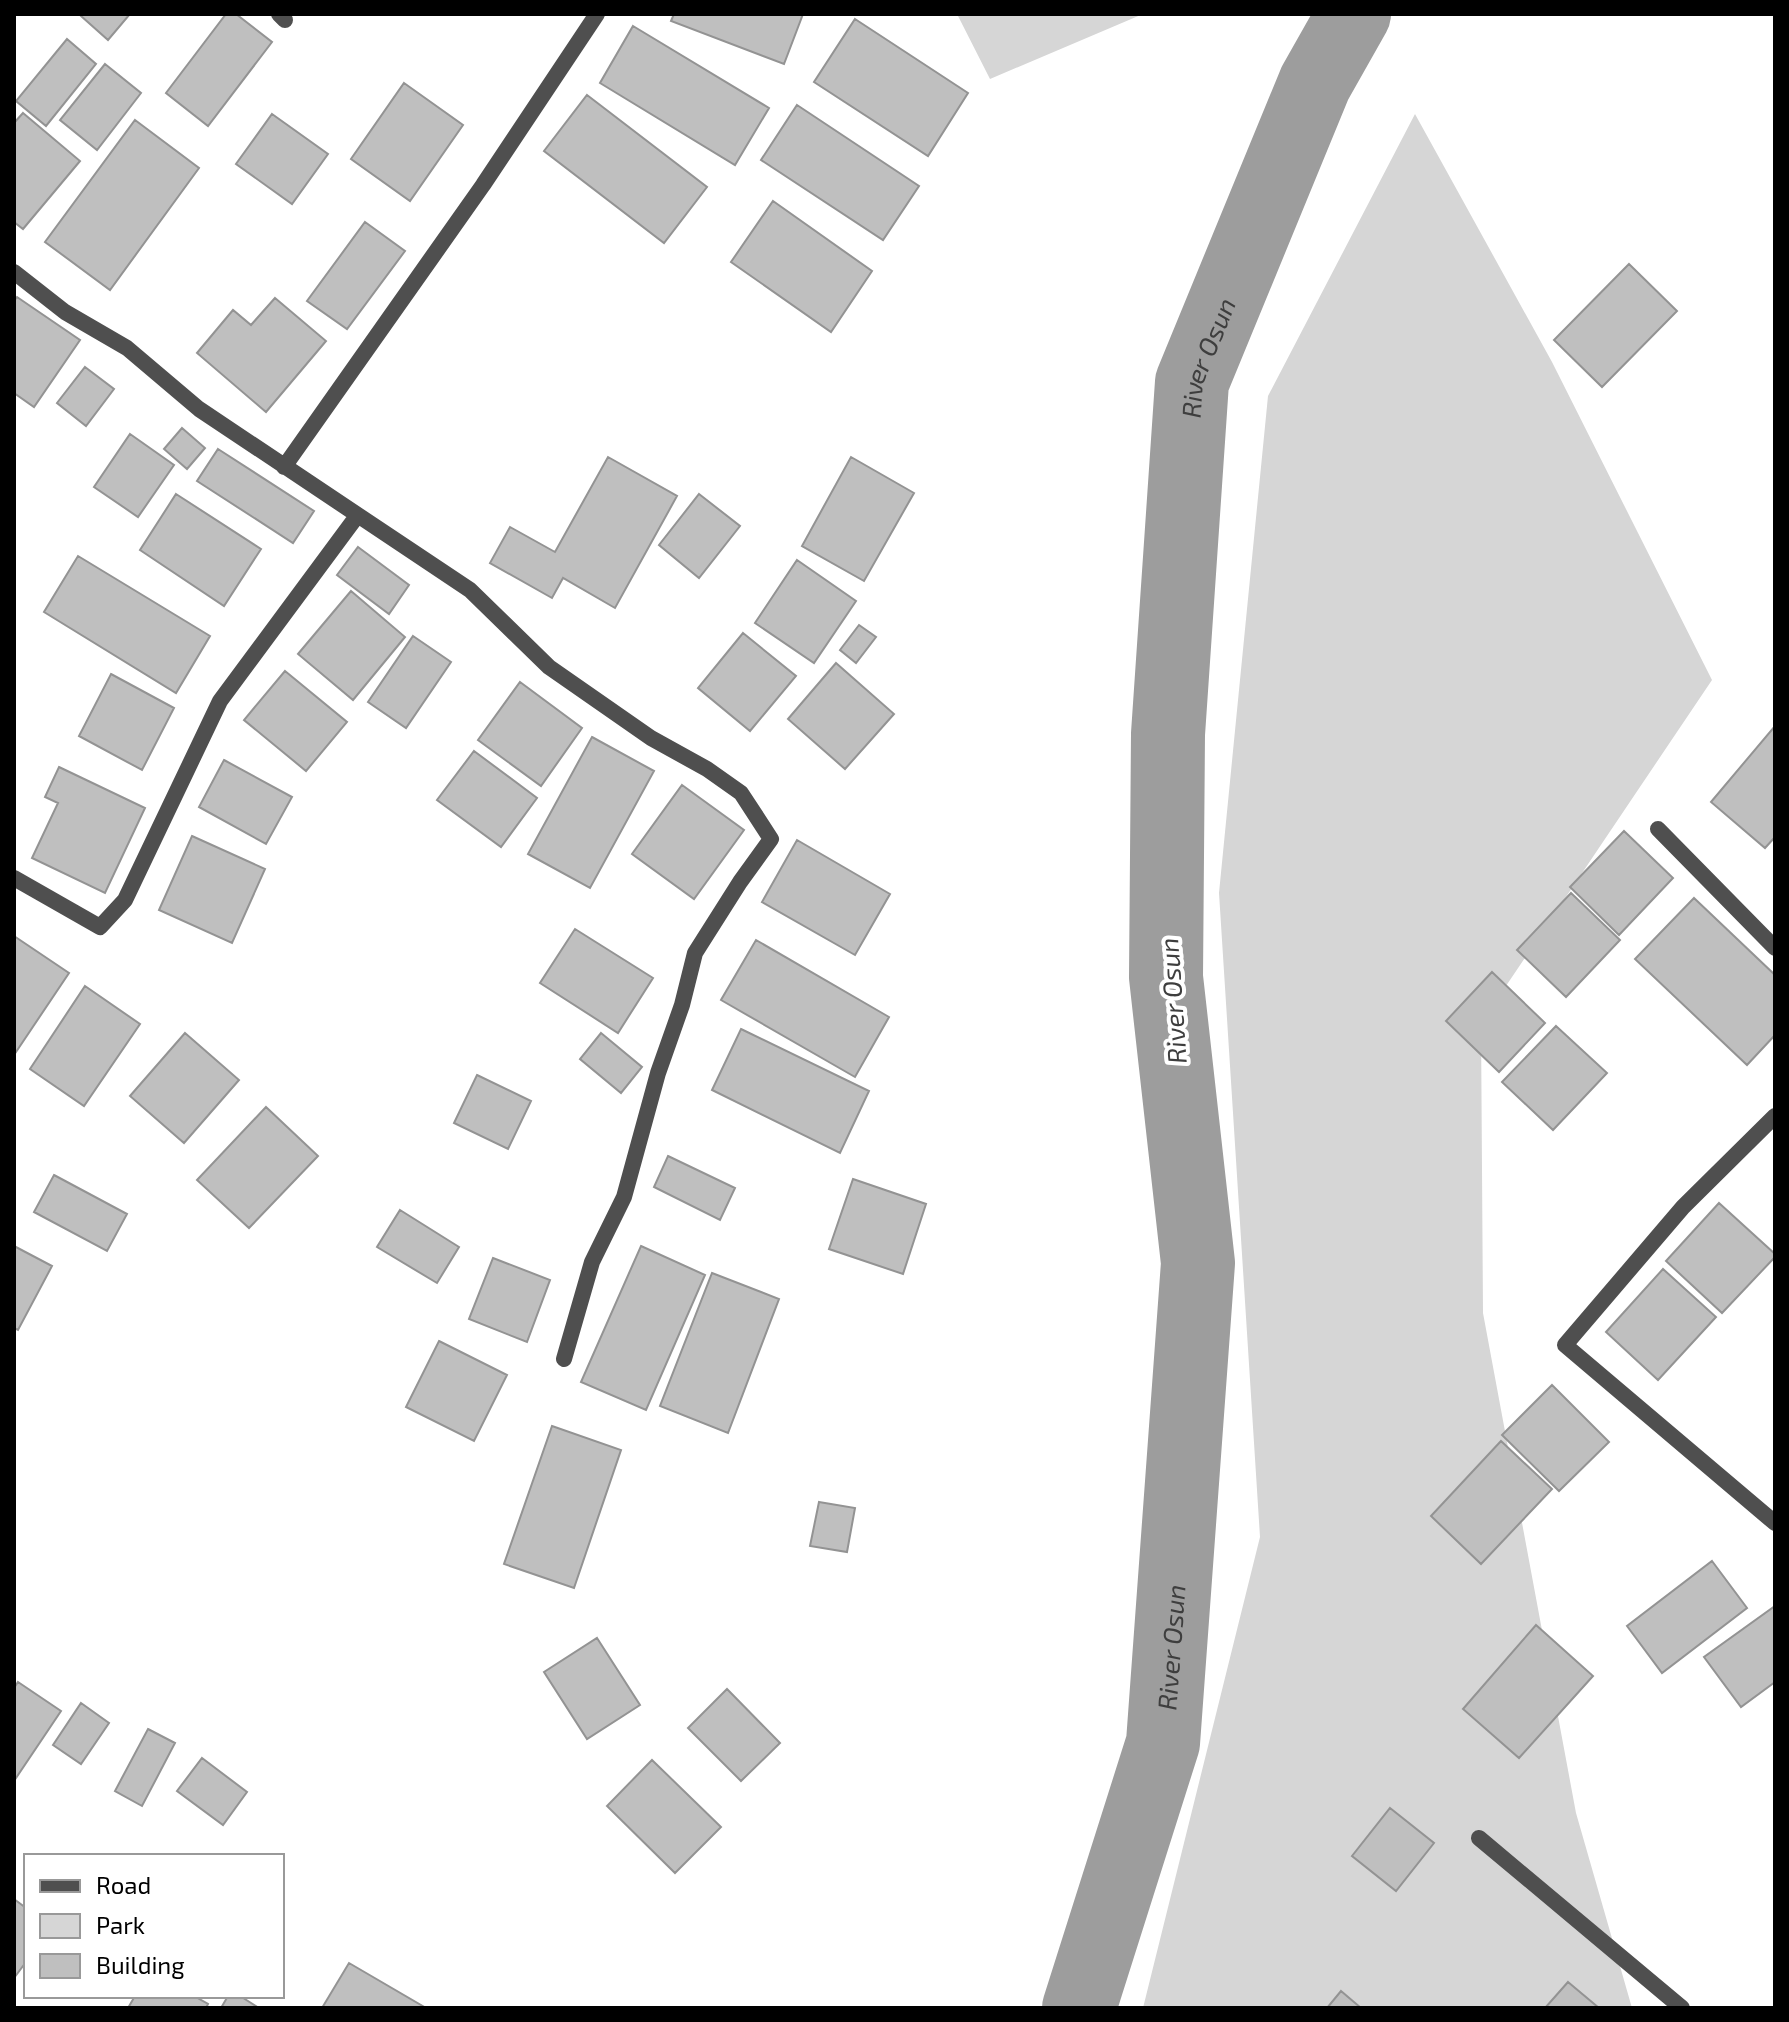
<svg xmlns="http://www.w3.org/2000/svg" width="1789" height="2022" font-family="'Exo 2',sans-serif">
<rect width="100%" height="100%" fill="#fff"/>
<path fill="#d6d6d6" d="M 957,14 L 1143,14 L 990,79 Z
M 1415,114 L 1552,362 L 1712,680 L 1481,1023 L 1483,1313 L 1576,1813 L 1632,2008 L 1143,2008 L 1260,1537 L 1219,893 L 1268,396 Z"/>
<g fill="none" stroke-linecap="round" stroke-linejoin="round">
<path stroke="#9d9d9d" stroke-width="74" id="s1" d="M 1079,2008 L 1163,1743 L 1198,1263 L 1166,977 L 1168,734 L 1192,382 L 1315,83 L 1354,14"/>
</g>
<path fill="#bfbfbf" stroke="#939393" stroke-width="2" d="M 82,14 L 130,14 L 108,40 L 81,16 Z
M 226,14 L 236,14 L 272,42 L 208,126 L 166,93 Z
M 674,14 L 803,14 L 784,64 L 671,21 Z
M 855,19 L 968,93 L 928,156 L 814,82 Z
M 633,26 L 769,108 L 735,165 L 600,83 Z
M 67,39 L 96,64 L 46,126 L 16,101 Z
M 105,64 L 141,93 L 97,150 L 60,120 Z
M 404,83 L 463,125 L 410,201 L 351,159 Z
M 587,95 L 707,187 L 664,243 L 544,151 Z
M 797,105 L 919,186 L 883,240 L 761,160 Z
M 23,113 L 80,161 L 23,229 L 14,222 L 14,123 Z
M 272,114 L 328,154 L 292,204 L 236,164 Z
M 135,120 L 199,168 L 110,290 L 45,242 Z
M 773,201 L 872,271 L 831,332 L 731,262 Z
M 365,222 L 405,251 L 347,329 L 307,301 Z
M 1629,264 L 1677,311 L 1602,387 L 1554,340 Z
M 17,297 L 80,340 L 34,407 L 14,393 L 14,301 Z
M 275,298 L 326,341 L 266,412 L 197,353 L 233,310 L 251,325 Z
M 85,367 L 114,389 L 86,426 L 57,403 Z
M 182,428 L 205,448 L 187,469 L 164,449 Z
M 130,434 L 174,465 L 138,517 L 94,487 Z
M 218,449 L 314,511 L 293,543 L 197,481 Z
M 608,457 L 677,496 L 615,608 L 563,578 L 552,598 L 490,563 L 510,527 L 555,552 Z
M 851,457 L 914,493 L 864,581 L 802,546 Z
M 176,494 L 261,549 L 224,606 L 140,550 Z
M 699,494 L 740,526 L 699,578 L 659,545 Z
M 358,547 L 409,585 L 389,614 L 337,575 Z
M 78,556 L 210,636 L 176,693 L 44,612 Z
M 797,560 L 856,601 L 814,663 L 755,623 Z
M 351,591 L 405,637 L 353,700 L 298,654 Z
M 859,625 L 876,637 L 856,663 L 840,650 Z
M 743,633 L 796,676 L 750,731 L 698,688 Z
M 413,636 L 451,662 L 406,728 L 368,702 Z
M 836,663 L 894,714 L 845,769 L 788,719 Z
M 285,671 L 347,722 L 306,771 L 244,720 Z
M 111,674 L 174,708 L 142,770 L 79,736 Z
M 520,682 L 582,728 L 541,786 L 478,740 Z
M 1775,726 L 1775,837 L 1765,848 L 1711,802 Z
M 592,737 L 654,771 L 590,888 L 528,854 Z
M 474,751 L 537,798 L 501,847 L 437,800 Z
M 224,760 L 292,797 L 266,844 L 199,807 Z
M 59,767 L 145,808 L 105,893 L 32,858 L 58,803 L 45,797 Z
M 682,785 L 744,830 L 694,899 L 632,854 Z
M 1624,831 L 1673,878 L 1619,935 L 1570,887 Z
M 192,836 L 265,869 L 232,943 L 159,910 Z
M 797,840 L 890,894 L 855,955 L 762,902 Z
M 1571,893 L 1620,940 L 1566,997 L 1517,950 Z
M 1694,898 L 1775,975 L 1775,1035 L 1747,1065 L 1635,959 Z
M 575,929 L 653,978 L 618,1033 L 540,983 Z
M 14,936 L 69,973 L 14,1055 Z
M 756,940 L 889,1017 L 855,1077 L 721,1000 Z
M 1492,972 L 1545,1023 L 1499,1072 L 1446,1021 Z
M 85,986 L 140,1024 L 84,1106 L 30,1069 Z
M 1556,1026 L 1607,1073 L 1553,1130 L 1502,1082 Z
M 741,1029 L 869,1091 L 840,1153 L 712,1090 Z
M 185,1033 L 239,1080 L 184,1143 L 130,1096 Z
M 601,1033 L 642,1067 L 621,1093 L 580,1059 Z
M 477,1075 L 531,1101 L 508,1149 L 454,1123 Z
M 266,1107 L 318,1156 L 249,1228 L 197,1180 Z
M 668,1156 L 735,1188 L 720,1220 L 654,1187 Z
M 54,1175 L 127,1214 L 107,1251 L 34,1212 Z
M 853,1179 L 926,1204 L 903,1274 L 829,1249 Z
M 1719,1203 L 1775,1254 L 1775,1257 L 1722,1313 L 1666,1261 Z
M 400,1210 L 459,1247 L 437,1283 L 377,1247 Z
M 14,1246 L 52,1266 L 18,1330 L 14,1328 Z
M 641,1246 L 705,1275 L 646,1410 L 581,1382 Z
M 493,1258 L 550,1280 L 527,1342 L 469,1319 Z
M 1663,1269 L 1716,1317 L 1658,1380 L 1606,1332 Z
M 712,1273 L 779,1299 L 728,1433 L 660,1406 Z
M 439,1341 L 507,1375 L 474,1441 L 406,1407 Z
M 1552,1385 L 1609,1442 L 1559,1491 L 1502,1435 Z
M 552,1426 L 621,1450 L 574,1588 L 504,1564 Z
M 1501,1441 L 1552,1489 L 1481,1564 L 1431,1516 Z
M 819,1502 L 855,1508 L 847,1552 L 810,1546 Z
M 1712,1561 L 1747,1608 L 1662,1673 L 1627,1626 Z
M 1775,1606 L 1775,1682 L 1741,1707 L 1704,1657 Z
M 1536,1625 L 1593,1676 L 1519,1758 L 1463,1709 Z
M 597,1638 L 640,1705 L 587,1739 L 544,1672 Z
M 18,1682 L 61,1711 L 14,1781 L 14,1688 Z
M 727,1689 L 780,1743 L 741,1781 L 688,1728 Z
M 81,1703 L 109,1723 L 81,1764 L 53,1745 Z
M 148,1729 L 175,1743 L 142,1806 L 115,1791 Z
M 202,1758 L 247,1792 L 223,1825 L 177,1791 Z
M 652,1760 L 721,1827 L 675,1873 L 607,1806 Z
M 1390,1808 L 1434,1843 L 1396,1891 L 1352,1856 Z
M 14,1899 L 26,1908 L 26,1962 L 14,1978 Z
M 349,1963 L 426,2008 L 322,2008 Z
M 1568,1982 L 1599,2008 L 1545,2008 Z
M 1341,1991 L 1361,2008 L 1327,2008 Z
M 135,1996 L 194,1996 L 208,2004 L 206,2008 L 128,2008 Z
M 228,1996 L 240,1996 L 259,2008 L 221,2008 Z"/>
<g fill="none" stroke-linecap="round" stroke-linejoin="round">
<path stroke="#4f4f4f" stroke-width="16" d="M 279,14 L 285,20
M 14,272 L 65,312 L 127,348 L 199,409 L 470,590 L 549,667 L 651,738 L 707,769 L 741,793 L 771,839 L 740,882 L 695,953 L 682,1005 L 658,1073 L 624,1197 L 592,1262 L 564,1359
M 284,467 L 483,185 L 597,14
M 1658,829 L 1775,948
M 14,878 L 100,927 L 125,900 L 220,701 L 357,516
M 1775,1116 L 1683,1207 L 1565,1345 L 1775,1523
M 1479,1838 L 1682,2008"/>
</g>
<g text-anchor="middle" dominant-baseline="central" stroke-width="8" stroke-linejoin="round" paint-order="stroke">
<g font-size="26" font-style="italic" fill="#3e3e3e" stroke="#fff">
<text stroke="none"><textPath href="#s1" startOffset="1670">River Osun</textPath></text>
<text transform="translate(1172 1001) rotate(-94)">River Osun</text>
<text stroke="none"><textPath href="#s1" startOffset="374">River Osun</textPath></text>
</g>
</g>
<rect width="1789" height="2022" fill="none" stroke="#000000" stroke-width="32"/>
<rect x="24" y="1854" width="260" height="144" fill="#ffffff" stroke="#999999" stroke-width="2"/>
<rect x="40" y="1880" width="40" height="12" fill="#4f4f4f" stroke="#999999" stroke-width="2"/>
<text x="96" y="1894" font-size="24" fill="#000000">Road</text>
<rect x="40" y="1914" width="40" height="24" fill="#d6d6d6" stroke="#999999" stroke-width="2"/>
<text x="96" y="1934" font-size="24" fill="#000000">Park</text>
<rect x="40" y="1954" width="40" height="24" fill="#bfbfbf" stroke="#999999" stroke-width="2"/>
<text x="96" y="1974" font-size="24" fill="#000000">Building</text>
</svg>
